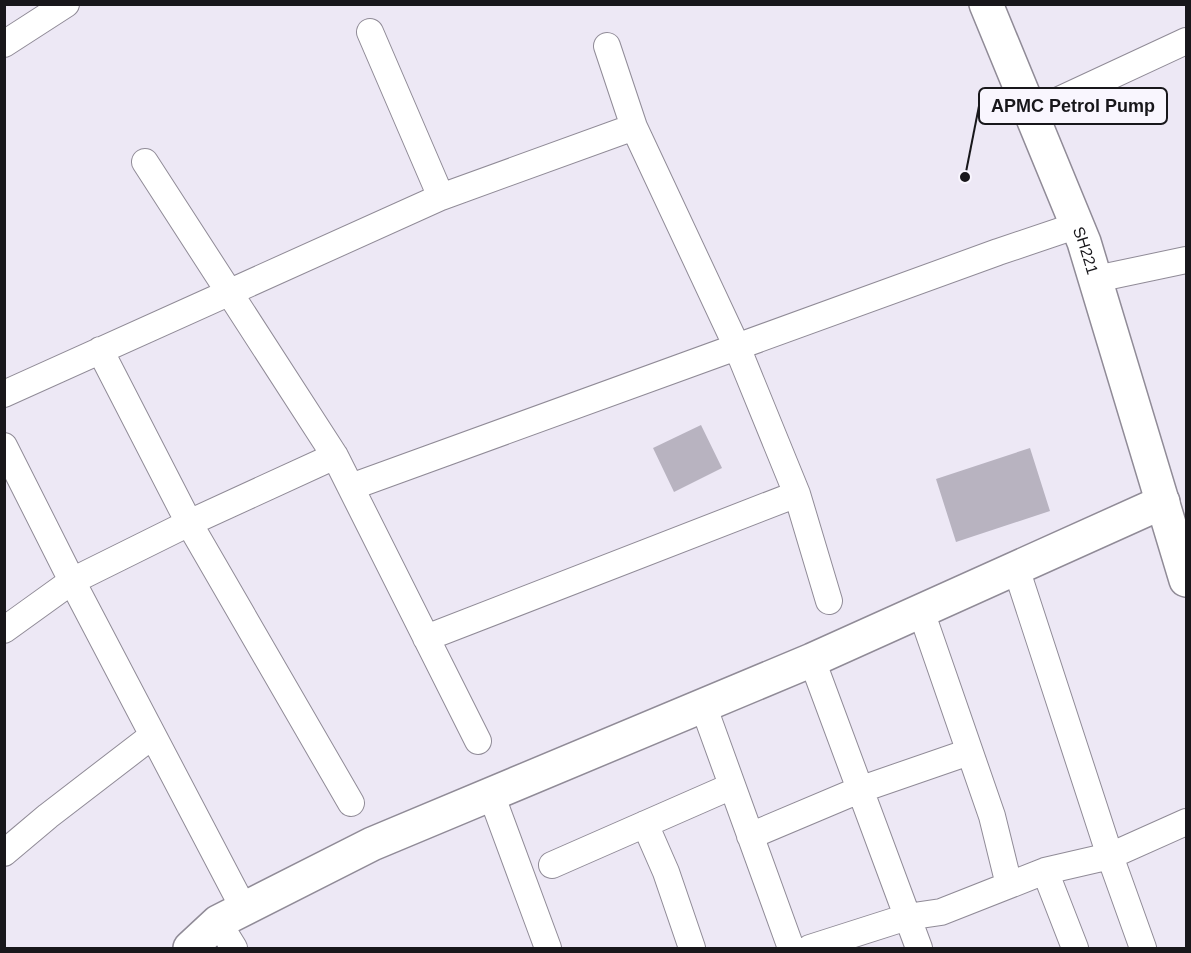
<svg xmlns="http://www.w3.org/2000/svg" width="1191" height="953" font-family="Helvetica,sans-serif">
<rect width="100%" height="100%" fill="#ede8f5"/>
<path fill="#b8b3c0" d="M 701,425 L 722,468 L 674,492 L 653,448 Z
M 1030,448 L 1050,511 L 956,542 L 936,479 Z"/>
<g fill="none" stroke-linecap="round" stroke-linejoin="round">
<g stroke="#908b97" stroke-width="28">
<path id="street" d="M 370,32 L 441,197
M 4,44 L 66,4
M 607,46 L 634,127 L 737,347 L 797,494 L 829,601
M 1031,113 L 1186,41
M 145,162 L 335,456 L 478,741
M 1096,279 L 1186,260
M 100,350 L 189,523 L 351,803
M 4,394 L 441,197 L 634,127
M 4,446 L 72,581 L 244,909
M 351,487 L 998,252 L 1078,225
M 1016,568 L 1110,856 L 1143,948
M 921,611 L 992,816 L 1009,885
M 4,630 L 72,581 L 189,523 L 335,456
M 426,638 L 797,494
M 812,660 L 919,948
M 703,705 L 791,948
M 491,794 L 548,948
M 645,824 L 666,872 L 692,948
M 750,836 L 859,790 L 969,752
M 4,853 L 48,816 L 152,736
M 552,865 L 732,786
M 1045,871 L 1075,948
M 218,922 L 234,948
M 810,948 L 907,917 L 941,912 L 1045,871 L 1110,856 L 1186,822"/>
</g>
<g stroke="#908b97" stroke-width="36">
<path id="secondary" d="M 190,948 L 218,922 L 372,844 L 812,660 L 1163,502"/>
</g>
<g stroke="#908b97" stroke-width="36">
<g id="primary">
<path id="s1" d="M 986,4 L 1084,242 L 1186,580"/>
</g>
</g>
<use href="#street" stroke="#fff" stroke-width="26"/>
<use href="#secondary" stroke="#fff" stroke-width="33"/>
<use href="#primary" stroke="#fff" stroke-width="33"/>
</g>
<g text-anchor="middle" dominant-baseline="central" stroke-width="6" stroke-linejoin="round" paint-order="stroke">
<g font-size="16" fill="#18171b" stroke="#f9f6fe">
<text stroke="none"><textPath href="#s1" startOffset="266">SH221</textPath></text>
</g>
</g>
<path fill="none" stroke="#18171b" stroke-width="2" d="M965 177L979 106"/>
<circle fill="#18171b" stroke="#f9f6fe" stroke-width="2" cx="965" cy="177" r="6"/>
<rect fill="#f9f6fe" stroke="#18171b" stroke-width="2" x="979" y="88" width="188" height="36" rx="6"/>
<g font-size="18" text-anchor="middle" font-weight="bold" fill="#18171b">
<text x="1073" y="112">APMC Petrol Pump</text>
</g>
<rect width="1191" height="953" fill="none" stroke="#18171b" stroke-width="12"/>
</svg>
